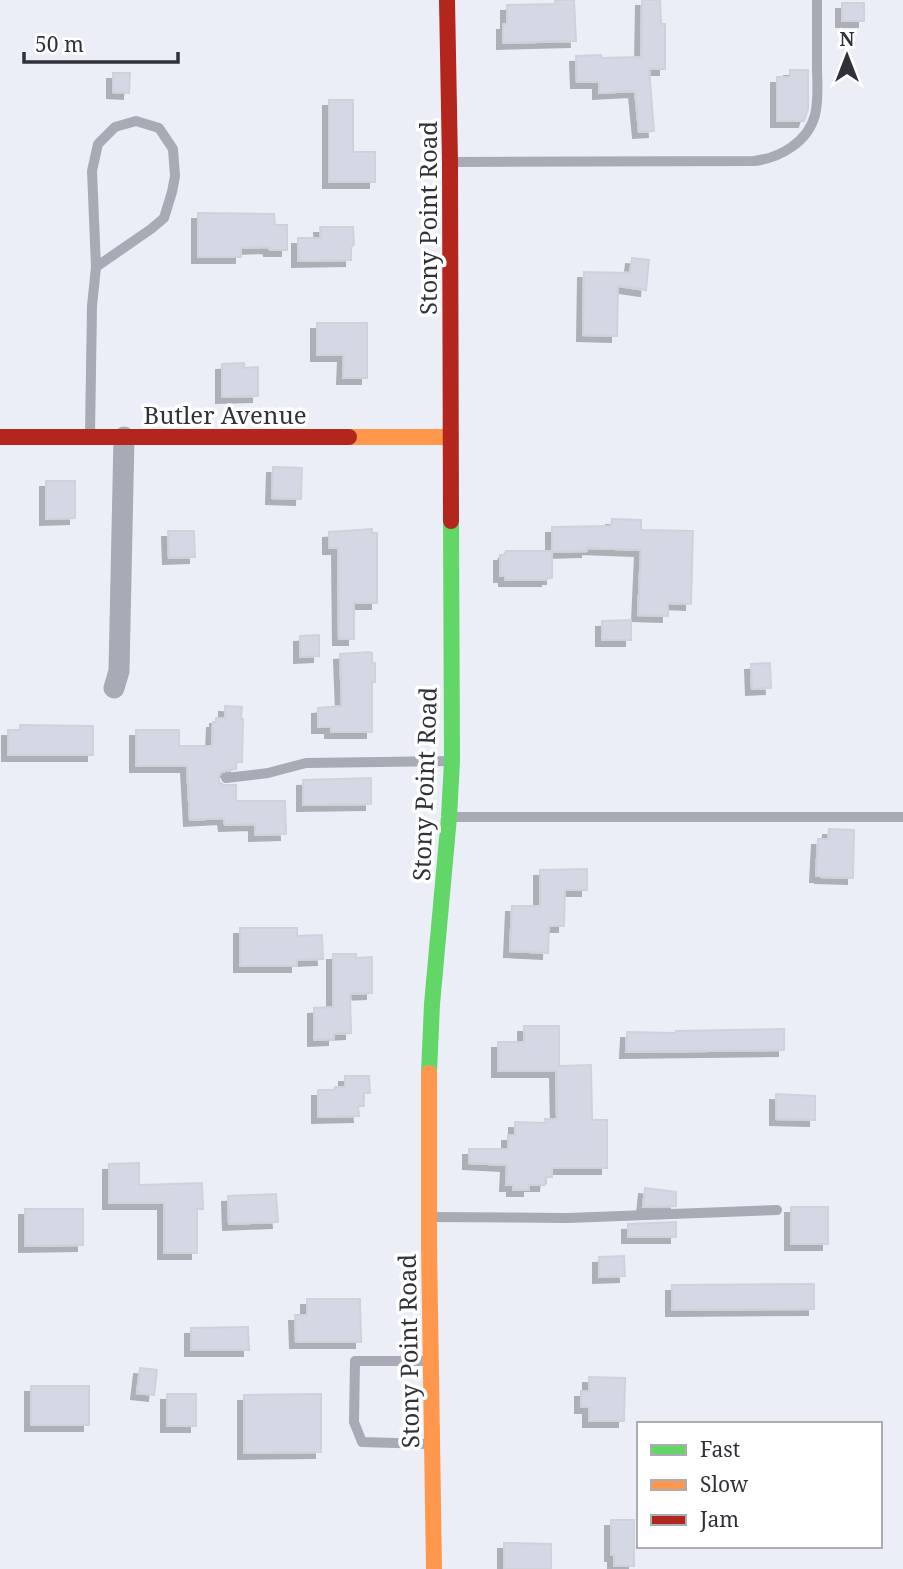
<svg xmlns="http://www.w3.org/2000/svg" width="903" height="1569" font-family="'Noto Serif',serif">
<defs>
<filter id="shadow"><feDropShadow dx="-6" dy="6" stdDeviation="0" flood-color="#0004"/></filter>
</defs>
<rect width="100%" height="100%" fill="#ebeef7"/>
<path fill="#d4d7e4" stroke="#d0d2da" stroke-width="2" filter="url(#shadow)" d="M 555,0 L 574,0 L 576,41 L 503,43 L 503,24 L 507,24 L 507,5 L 555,4 Z
M 642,0 L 660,0 L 661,24 L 665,24 L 665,69 L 649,69 L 654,131 L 639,132 L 635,91 L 599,93 L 599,82 L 577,82 L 576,56 L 601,55 L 601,58 L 641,57 Z
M 842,3 L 864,3 L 864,21 L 842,21 Z
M 790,70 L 808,70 L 808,109 L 804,121 L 777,121 L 777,77 L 790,77 Z
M 113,73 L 130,73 L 129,93 L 113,92 Z
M 329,100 L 353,100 L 353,152 L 375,152 L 375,182 L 329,182 Z
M 198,213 L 274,214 L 275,225 L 287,225 L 287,250 L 270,250 L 269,247 L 241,248 L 241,257 L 198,257 Z
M 320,227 L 353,227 L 354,244 L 351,248 L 351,260 L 298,261 L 298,238 L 321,238 Z
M 632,258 L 649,260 L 646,290 L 618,286 L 617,336 L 583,335 L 584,272 L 630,273 Z
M 317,323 L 367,323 L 367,378 L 343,378 L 344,355 L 317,355 Z
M 244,363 L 244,368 L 258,367 L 258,396 L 222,397 L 222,364 Z
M 273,467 L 302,468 L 301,499 L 272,498 Z
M 46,481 L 75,481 L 75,518 L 46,519 Z
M 612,519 L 641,520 L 641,530 L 693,531 L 691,604 L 668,603 L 668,616 L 638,615 L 641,550 L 587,548 L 587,551 L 552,552 L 552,527 L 611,526 Z
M 372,529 L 372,533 L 377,533 L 377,603 L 354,603 L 354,639 L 339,639 L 338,548 L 329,548 L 329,532 Z
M 168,531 L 194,531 L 195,557 L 169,558 Z
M 506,551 L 552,551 L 552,578 L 547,578 L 547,580 L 505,580 L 505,576 L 500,576 L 500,555 L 504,555 Z
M 631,620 L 631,640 L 602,640 L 602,621 Z
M 319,635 L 319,656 L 300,657 L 300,636 Z
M 370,652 L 372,653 L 372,663 L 375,663 L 375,682 L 372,682 L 372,732 L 331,732 L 331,727 L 318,727 L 318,708 L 342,706 L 340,654 Z
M 770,663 L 771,688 L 752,689 L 751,664 Z
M 225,706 L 242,707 L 241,719 L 243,719 L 242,762 L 236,762 L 236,769 L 221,772 L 219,776 L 219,782 L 224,785 L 236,785 L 236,801 L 285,801 L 286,834 L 255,835 L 255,824 L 225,825 L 224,818 L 190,820 L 187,766 L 136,766 L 136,730 L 179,730 L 179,746 L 212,746 L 213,722 L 216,722 L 216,718 L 225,718 Z
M 20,725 L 93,726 L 93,755 L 8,755 L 8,730 L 20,730 Z
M 371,778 L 371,804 L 303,805 L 303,780 Z
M 829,829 L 854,830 L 853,878 L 821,877 L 821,876 L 816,876 L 818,839 L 828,839 Z
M 587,869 L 587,890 L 565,890 L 564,926 L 549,926 L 548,953 L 510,951 L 512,906 L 540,906 L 540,870 Z
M 240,928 L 297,928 L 297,936 L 322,935 L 323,959 L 297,960 L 297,966 L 240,966 Z
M 333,954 L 356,954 L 356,958 L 372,957 L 372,993 L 350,994 L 351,1033 L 334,1034 L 334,1039 L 314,1040 L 314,1008 L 333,1007 Z
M 524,1026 L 559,1026 L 559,1066 L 591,1065 L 592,1120 L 607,1120 L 607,1168 L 552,1168 L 552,1177 L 546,1177 L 545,1185 L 529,1185 L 529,1190 L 513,1190 L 513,1185 L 506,1185 L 507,1165 L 469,1163 L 469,1149 L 508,1149 L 508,1135 L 515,1135 L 515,1122 L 546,1123 L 545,1119 L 557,1119 L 556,1071 L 498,1071 L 498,1042 L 524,1042 Z
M 784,1029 L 784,1050 L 626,1052 L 627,1032 L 676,1033 L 676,1031 Z
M 345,1076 L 369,1076 L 370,1093 L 363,1093 L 364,1106 L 358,1106 L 359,1116 L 318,1117 L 318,1090 L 335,1090 L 335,1087 L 345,1087 Z
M 776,1094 L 815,1096 L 815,1120 L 776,1119 Z
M 139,1163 L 139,1185 L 202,1183 L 203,1209 L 197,1209 L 197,1253 L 164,1253 L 164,1203 L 109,1203 L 109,1164 Z
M 645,1188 L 676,1192 L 676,1206 L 643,1207 Z
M 276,1194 L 278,1222 L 229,1224 L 228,1196 Z
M 791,1207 L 828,1207 L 828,1244 L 791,1244 Z
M 25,1209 L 83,1209 L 83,1245 L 25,1246 Z
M 676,1222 L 676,1237 L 628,1237 L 628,1224 Z
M 624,1256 L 625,1276 L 599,1277 L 599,1257 Z
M 814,1284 L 814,1309 L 672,1310 L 672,1285 Z
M 307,1299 L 360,1299 L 361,1342 L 296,1342 L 295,1315 L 307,1315 Z
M 248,1327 L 249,1350 L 191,1350 L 191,1328 Z
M 140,1368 L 157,1370 L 154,1395 L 137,1393 Z
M 589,1377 L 625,1378 L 624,1421 L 589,1421 L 589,1407 L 581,1407 L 581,1391 L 589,1391 Z
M 31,1386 L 89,1386 L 89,1425 L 31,1425 Z
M 167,1394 L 196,1394 L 196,1426 L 167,1426 Z
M 321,1394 L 321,1452 L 244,1453 L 244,1395 Z
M 611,1520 L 634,1520 L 634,1566 L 614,1566 L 614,1555 L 611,1555 Z
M 504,1543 L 551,1544 L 551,1569 L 504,1569 Z"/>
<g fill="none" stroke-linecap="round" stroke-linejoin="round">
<path stroke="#a8aab5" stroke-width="10" d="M 453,162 L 754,161 C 780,158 808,142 815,115 C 819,99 817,82 817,66 C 817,44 817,22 817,0
M 90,434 L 92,306 L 96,267 L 92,171 L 98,144 L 115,127 L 136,121 L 159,128 L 173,149 L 175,176 L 172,192 L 164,218 L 151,229 L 96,267
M 226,778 L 268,773 L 306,763 L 452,761
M 449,817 L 903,817
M 429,1217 L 568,1218 L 777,1210
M 429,1444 L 362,1442 L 354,1422 L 355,1361 L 430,1361"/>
<path stroke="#a8aab5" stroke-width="21" d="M 114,688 L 119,671 L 124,437"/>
<path stroke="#63d668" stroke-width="16" d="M 429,1073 L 432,1004 L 449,817 L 452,761 L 451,521"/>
<path stroke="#ff974d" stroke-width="16" d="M 349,437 L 450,437
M 429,1073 L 429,1245 L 434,1569"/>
<path stroke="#b3261e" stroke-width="16" d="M 447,0 L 450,162 L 451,521
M 0,437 L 349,437"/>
</g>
<g text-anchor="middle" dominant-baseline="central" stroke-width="7" stroke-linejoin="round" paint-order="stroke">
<g font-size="24" fill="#303239" stroke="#fff">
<text transform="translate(427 218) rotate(-90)">Stony Point Road</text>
<text x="225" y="414">Butler Avenue</text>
<text transform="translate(424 784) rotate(-88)">Stony Point Road</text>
<text transform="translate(408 1351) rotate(-91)">Stony Point Road</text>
</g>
</g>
<rect x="637" y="1422" width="245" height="126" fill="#ffffff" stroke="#acadb0" stroke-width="2"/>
<rect x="651" y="1445" width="35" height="10" fill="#63d668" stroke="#acadb0" stroke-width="2"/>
<text x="700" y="1457" font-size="21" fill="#303239">Fast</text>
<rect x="651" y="1480" width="35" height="10" fill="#ff974d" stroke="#acadb0" stroke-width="2"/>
<text x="700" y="1492" font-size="21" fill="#303239">Slow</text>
<rect x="651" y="1515" width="35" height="10" fill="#b3261e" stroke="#acadb0" stroke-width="2"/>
<text x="700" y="1527" font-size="21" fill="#303239">Jam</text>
<g transform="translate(847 56)" stroke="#ffffff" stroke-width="5" paint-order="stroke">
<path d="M0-5L12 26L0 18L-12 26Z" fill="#303239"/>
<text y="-10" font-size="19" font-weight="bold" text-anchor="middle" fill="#303239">N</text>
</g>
<path d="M24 52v10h154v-10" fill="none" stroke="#303239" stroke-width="3.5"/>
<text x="35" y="52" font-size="21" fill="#303239" stroke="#ffffff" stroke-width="5" paint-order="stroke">50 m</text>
</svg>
